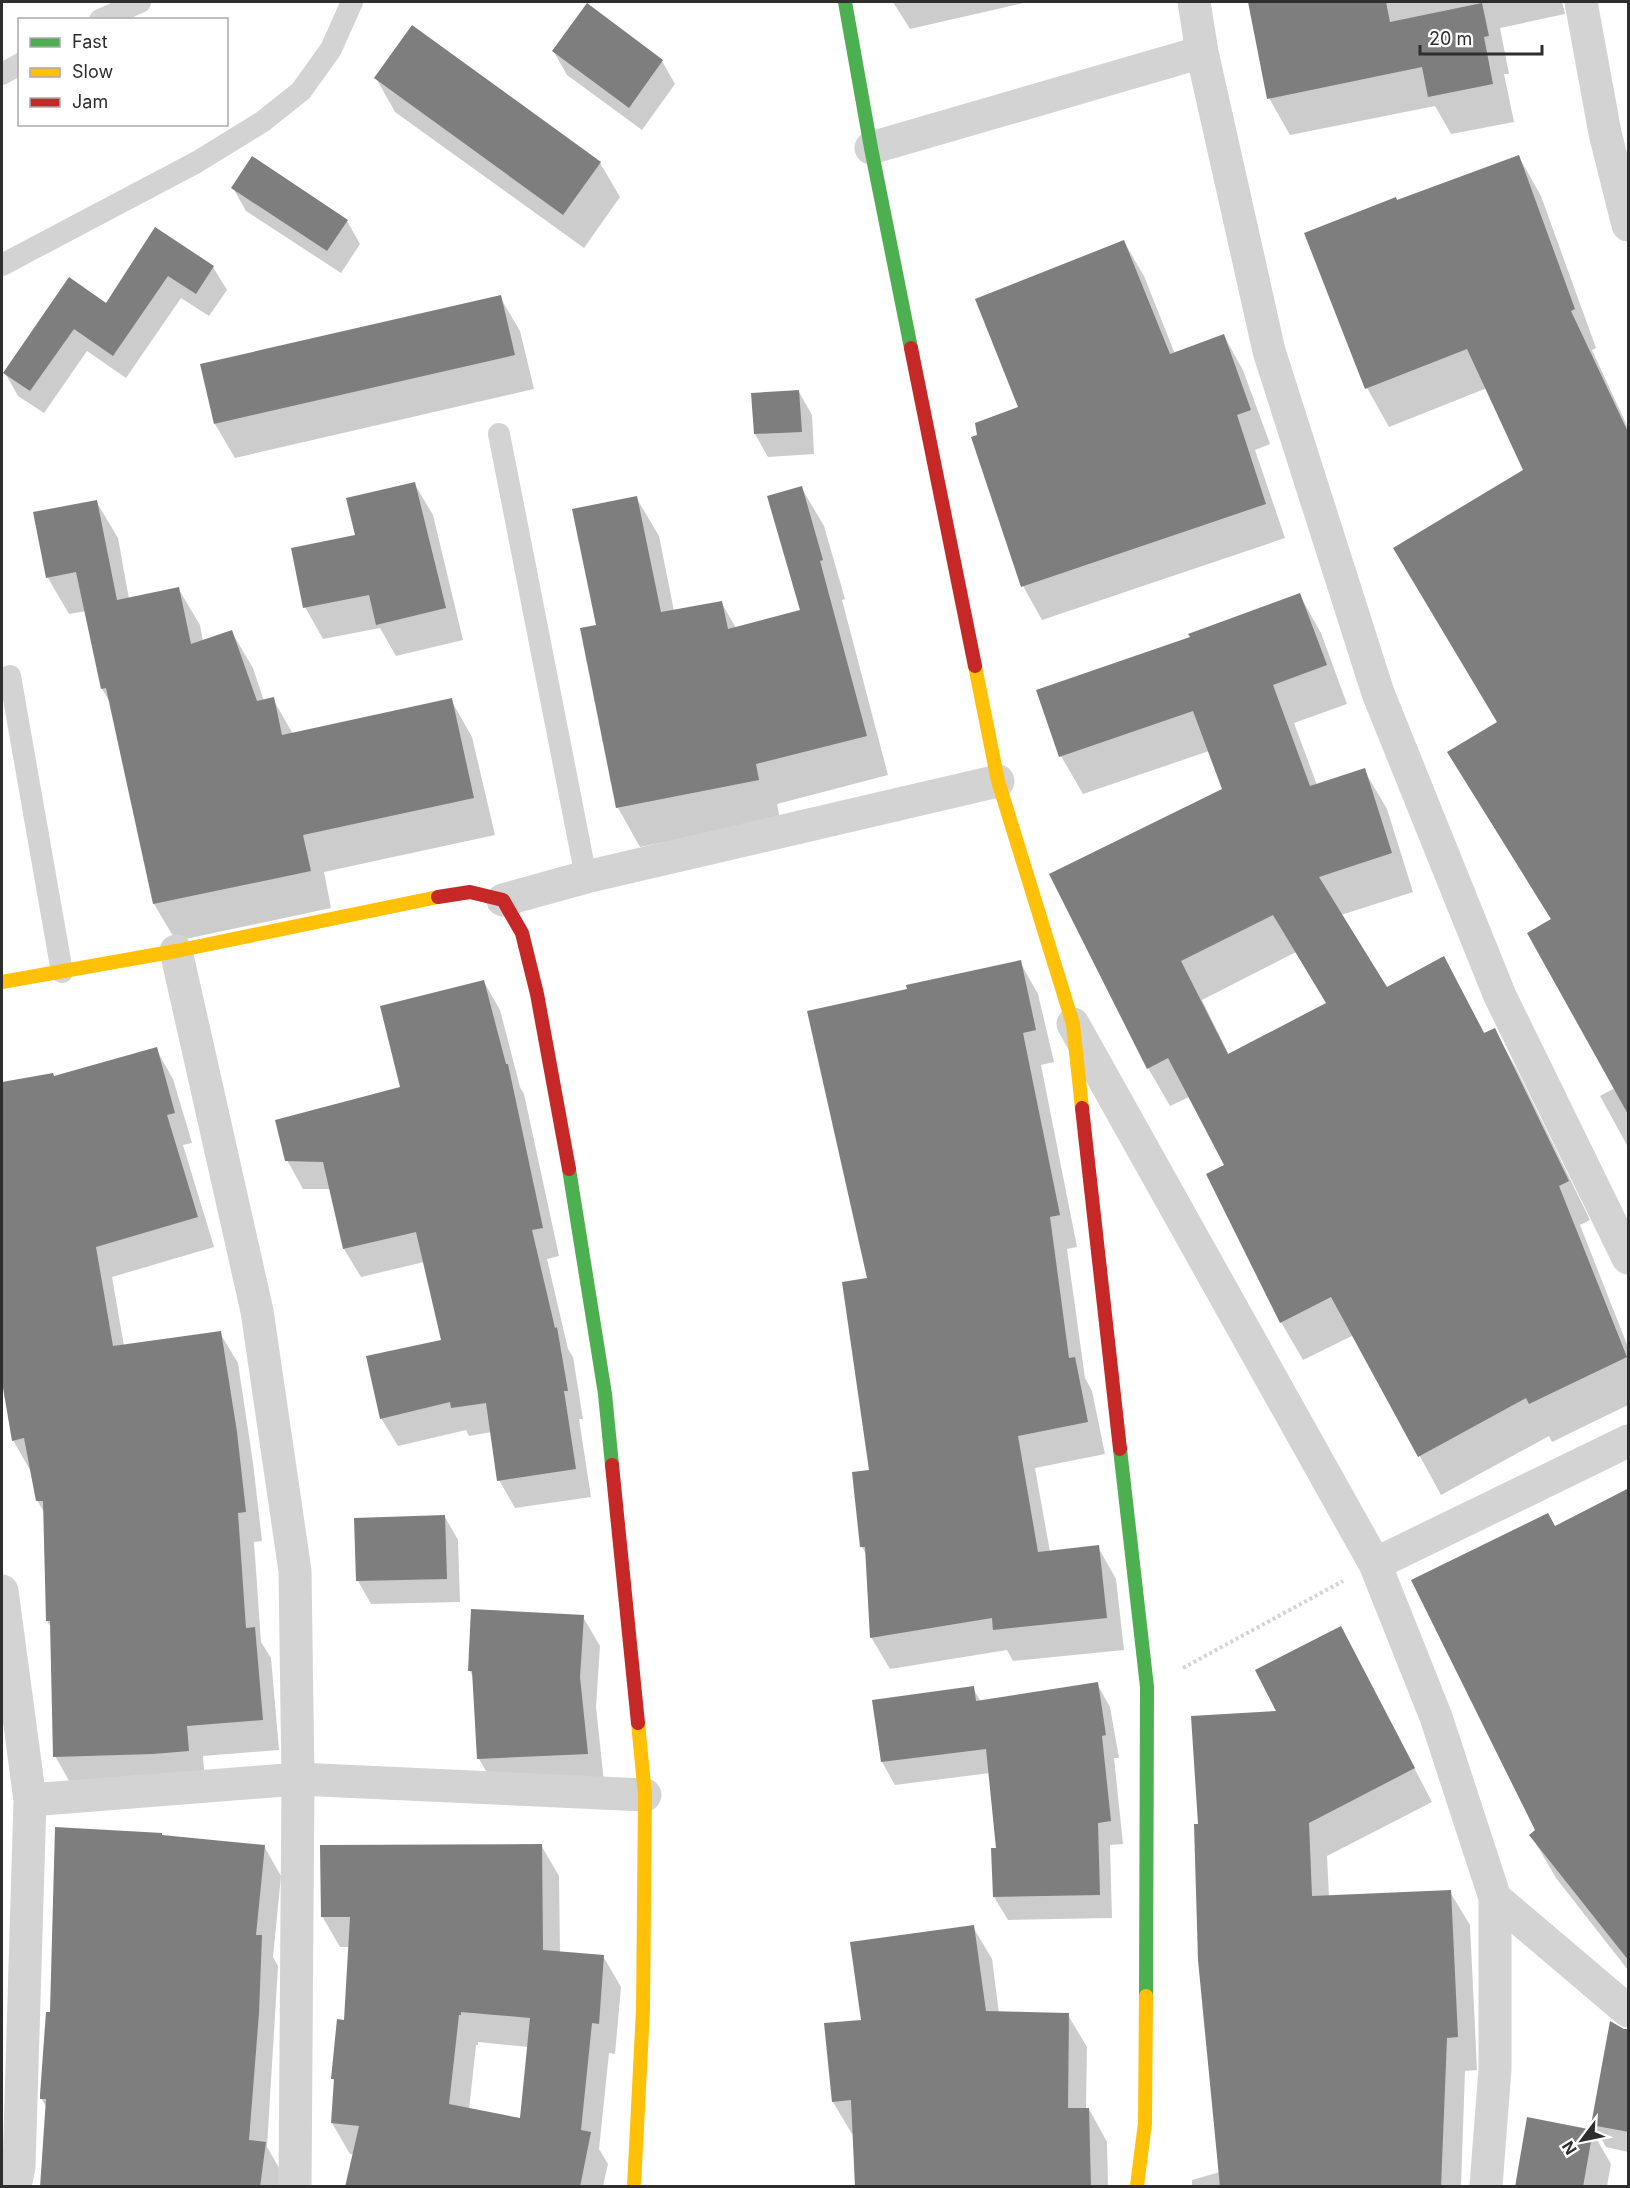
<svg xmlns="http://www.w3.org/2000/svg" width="1630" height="2188" font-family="Inter,sans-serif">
<rect width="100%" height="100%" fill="#fff"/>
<path fill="#0003" fill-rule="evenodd" d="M 893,2 L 1028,2 L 910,29 Z
M 1249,2 L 1562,2 L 1565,14 L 1500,28 L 1509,74 L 1504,74 L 1514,122 L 1451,134 L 1435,106 L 1290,135 L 1269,98 Z
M 554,52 L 662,61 L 675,84 L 642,130 L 567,75 Z
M 376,78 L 600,163 L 620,197 L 584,248 L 395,112 Z
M 1519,157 L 1541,196 L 1596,348 L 1592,350 L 1628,428 L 1628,1147 L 1600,1096 L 1615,1088 L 1552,921 L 1449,753 L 1498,723 L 1525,470 L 1487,388 L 1389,427 L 1367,388 L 1396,201 Z
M 233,188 L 347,221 L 360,244 L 341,273 L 246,211 Z
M 155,229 L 213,267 L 227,290 L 209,316 L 181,298 L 126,378 L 87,351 L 44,413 L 18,396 L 5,373 L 107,305 Z
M 1124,242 L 1144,276 L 1175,354 L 1224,336 L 1243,370 L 1270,444 L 1255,450 L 1285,538 L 1042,620 L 1023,586 Z
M 500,297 L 520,331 L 534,389 L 235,458 L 215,424 Z
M 799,392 L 812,415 L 814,454 L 768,457 L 755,434 L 753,394 Z
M 414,483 L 433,515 L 463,640 L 396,656 L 380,628 L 323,639 L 305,607 L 357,537 Z
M 801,487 L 824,526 L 845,599 L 842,600 L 888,775 L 777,804 L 780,819 L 640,847 L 618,808 L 581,630 L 598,626 L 636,497 L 659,536 L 674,611 L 721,602 L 736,628 L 802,611 Z
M 96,501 L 118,538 L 129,599 L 178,588 L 200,625 L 203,641 L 231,631 L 253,668 L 264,701 L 273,699 L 293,734 L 451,700 L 472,737 L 495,835 L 324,872 L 331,908 L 176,941 L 154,904 L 111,704 L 102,689 L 86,611 L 69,614 L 48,578 Z
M 1299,594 L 1321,633 L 1347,704 L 1294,723 L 1317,785 L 1364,770 L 1387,809 L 1413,892 L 1341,915 L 1386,989 L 1443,958 L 1485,1034 L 1494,1030 L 1516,1068 L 1590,1220 L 1580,1225 L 1628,1347 L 1628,1405 L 1552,1442 L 1549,1436 L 1441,1495 L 1354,1335 L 1303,1360 L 1281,1322 L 1226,1166 L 1189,1097 L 1170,1106 L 1148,1068 L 1223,789 L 1209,751 L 1083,794 L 1061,756 L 1192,638 ZM 1296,952 L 1327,1004 L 1229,1055 L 1202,1000 Z
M 1020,962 L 1038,994 L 1054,1062 L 1041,1065 L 1077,1247 L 1067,1249 L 1085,1378 L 1092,1391 L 1105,1454 L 1035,1468 L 1050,1552 L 1098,1547 L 1116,1579 L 1124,1650 L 1013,1661 L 1007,1650 L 890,1669 L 871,1637 L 867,1556 L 862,1547 L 871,1472 L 868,1279 L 909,990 Z
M 484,982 L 500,1010 L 520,1087 L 524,1094 L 559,1256 L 547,1259 L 568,1349 L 573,1357 L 583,1419 L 579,1419 L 591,1497 L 515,1508 L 499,1480 L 492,1432 L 469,1436 L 466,1430 L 398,1446 L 381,1418 L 442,1341 L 424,1262 L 361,1277 L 344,1249 L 331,1189 L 303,1189 L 287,1160 L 402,1088 Z
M 156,1049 L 173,1079 L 192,1143 L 183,1145 L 214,1247 L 112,1277 L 124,1346 L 220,1333 L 238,1363 L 253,1463 L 262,1541 L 254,1542 L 261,1642 L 271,1658 L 279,1750 L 203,1756 L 205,1781 L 72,1786 L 55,1756 L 51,1627 L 47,1621 L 45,1514 L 37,1500 L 30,1470 L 13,1440 L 2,1374 L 2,1084 L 52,1074 L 54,1078 Z
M 1628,1490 L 1628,1970 L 1556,1878 L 1531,1835 L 1536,1831 L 1556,1528 Z
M 445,1517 L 458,1540 L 460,1602 L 371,1604 L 358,1581 L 356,1519 Z
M 583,1617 L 600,1646 L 596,1707 L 604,1782 L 496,1788 L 479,1759 L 474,1679 L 470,1671 Z
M 1341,1628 L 1432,1802 L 1327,1856 L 1329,1897 L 1450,1892 L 1470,1925 L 1477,2070 L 1465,2071 L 1461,2186 L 1192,2186 L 1192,2180 L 1220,2172 L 1199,1825 L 1278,1712 Z
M 1097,1684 L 1110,1707 L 1119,1758 L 1114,1758 L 1123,1844 L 1110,1845 L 1112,1918 L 1008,1920 L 994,1897 L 992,1849 L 997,1849 L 990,1773 L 895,1785 L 882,1762 L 874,1701 L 973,1688 L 981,1702 Z
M 162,1836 L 264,1846 L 281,1876 L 273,1957 L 278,1966 L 267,2147 L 282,2173 L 280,2186 L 42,2186 L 47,2108 L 41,2098 L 52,2014 Z
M 541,1845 L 559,1876 L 560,1953 L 603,1956 L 621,1987 L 615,2054 L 609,2053 L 599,2149 L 608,2164 L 603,2186 L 347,2186 L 354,2154 L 350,2154 L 332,2123 L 336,2084 L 333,2079 L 346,2022 L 350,1947 L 340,1947 L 322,1916 ZM 478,2042 L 528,2047 L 521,2120 L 469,2110 L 476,2045 L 478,2045 Z
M 973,1927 L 992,1959 L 999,2013 L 1068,2015 L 1087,2047 L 1086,2109 L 1089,2109 L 1107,2142 L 1108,2186 L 856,2186 L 854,2134 L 852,2134 L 833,2102 L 862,2021 Z
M 1628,2076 L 1628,2152 L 1606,2147 L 1593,2124 Z
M 1592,2131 L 1611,2164 L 1607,2186 L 1527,2186 Z"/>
<path fill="#7e7e7e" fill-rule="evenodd" d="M 1248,2 L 1386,2 L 1390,22 L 1482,3 L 1489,36 L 1484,37 L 1493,84 L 1428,97 L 1422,67 L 1267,99 Z
M 587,3 L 663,60 L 629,108 L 552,51 Z
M 412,25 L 601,162 L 563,215 L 374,78 Z
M 1519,155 L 1575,309 L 1571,311 L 1629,434 L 1629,1116 L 1527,933 L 1551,919 L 1447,752 L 1497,722 L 1393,548 L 1523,470 L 1467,349 L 1365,389 L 1304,233 L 1396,197 L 1397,200 Z
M 252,156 L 348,220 L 327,251 L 231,188 Z
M 155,227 L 214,266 L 196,294 L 168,276 L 113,356 L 74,329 L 30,391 L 3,373 L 69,277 L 106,303 Z
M 1124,240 L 1170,354 L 1224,334 L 1251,410 L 1237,415 L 1266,504 L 1021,587 L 971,437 L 977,435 L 975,423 L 1018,407 L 975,299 Z
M 501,295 L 515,355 L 214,424 L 200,364 Z
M 799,390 L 802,432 L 754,434 L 751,393 Z
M 415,482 L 446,608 L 376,625 L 369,595 L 303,608 L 291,548 L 355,535 L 346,498 Z
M 802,486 L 823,560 L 820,561 L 867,736 L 756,764 L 759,780 L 616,808 L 580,628 L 596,625 L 572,509 L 637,496 L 661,612 L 722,601 L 728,629 L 800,610 L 767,496 Z
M 97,500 L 117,600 L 179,587 L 191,644 L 232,630 L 257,701 L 274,697 L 282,735 L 452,698 L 474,798 L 303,835 L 311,871 L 153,904 L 106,688 L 101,689 L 76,572 L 46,578 L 33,512 Z
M 1300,593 L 1327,665 L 1273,685 L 1310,786 L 1365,768 L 1392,853 L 1319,877 L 1387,987 L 1444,956 L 1484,1033 L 1495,1028 L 1569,1181 L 1559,1186 L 1627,1357 L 1529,1404 L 1526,1398 L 1418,1457 L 1331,1297 L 1280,1323 L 1206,1174 L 1224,1165 L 1168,1058 L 1147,1069 L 1049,874 L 1222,789 L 1193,711 L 1059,757 L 1036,690 L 1190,637 L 1188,634 ZM 1273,915 L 1326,1003 L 1228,1054 L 1181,961 Z
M 1021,960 L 1036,1030 L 1023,1033 L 1060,1215 L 1050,1217 L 1069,1358 L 1075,1357 L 1088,1422 L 1018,1436 L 1038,1552 L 1099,1545 L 1107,1618 L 993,1630 L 992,1618 L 870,1638 L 865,1547 L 860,1547 L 852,1472 L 869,1470 L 842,1282 L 867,1278 L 807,1011 L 907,989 L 906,985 Z
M 484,980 L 506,1064 L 508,1064 L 543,1228 L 532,1230 L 555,1328 L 557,1327 L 568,1391 L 564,1391 L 576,1469 L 497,1481 L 486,1403 L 451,1408 L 450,1402 L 380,1419 L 366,1356 L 441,1340 L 416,1232 L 343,1249 L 323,1162 L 285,1161 L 275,1120 L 400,1087 L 380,1006 Z
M 157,1047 L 175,1113 L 167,1115 L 198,1217 L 96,1247 L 113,1346 L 221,1331 L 237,1432 L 246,1512 L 238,1513 L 246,1628 L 255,1627 L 263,1720 L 187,1726 L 189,1751 L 153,1754 L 53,1757 L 50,1621 L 46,1621 L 43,1501 L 36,1501 L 24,1438 L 12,1441 L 2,1382 L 2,1082 L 53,1073 L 54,1076 Z
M 1629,1488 L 1629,1961 L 1529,1835 L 1535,1830 L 1411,1580 L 1548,1513 L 1555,1526 Z
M 445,1515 L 447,1579 L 356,1581 L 354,1518 Z
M 471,1609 L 584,1615 L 580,1677 L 588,1754 L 477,1759 L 472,1671 L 468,1671 Z
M 1341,1626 L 1415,1768 L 1309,1823 L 1312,1896 L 1451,1890 L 1458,2037 L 1447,2038 L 1441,2187 L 1220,2187 L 1198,1960 L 1194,1824 L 1198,1824 L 1191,1716 L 1276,1711 L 1255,1670 Z
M 1098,1682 L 1106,1735 L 1102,1736 L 1111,1821 L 1098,1823 L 1100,1895 L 993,1897 L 991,1848 L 996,1848 L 986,1749 L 881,1762 L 872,1700 L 974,1686 L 976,1701 Z
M 55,1827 L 162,1833 L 162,1835 L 265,1845 L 256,1935 L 262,1935 L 259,2013 L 249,2140 L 266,2142 L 260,2187 L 40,2187 L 46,2099 L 40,2099 L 40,2095 L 46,2012 L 50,2012 Z
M 542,1844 L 543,1950 L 604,1955 L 599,2024 L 592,2023 L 581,2130 L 591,2132 L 580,2187 L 345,2187 L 359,2126 L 331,2123 L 334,2079 L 331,2079 L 337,2019 L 344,2020 L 350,1917 L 321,1917 L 320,1845 ZM 461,2012 L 530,2018 L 520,2118 L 449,2104 L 459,2015 L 461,2015 Z
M 974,1925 L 986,2011 L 1069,2013 L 1068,2108 L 1089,2108 L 1091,2187 L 855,2187 L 851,2100 L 832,2102 L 824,2023 L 861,2020 L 850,1942 Z
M 1610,2021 L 1624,2029 L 1629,2029 L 1629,2132 L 1591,2125 Z
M 1527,2117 L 1593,2130 L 1583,2187 L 1515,2187 Z"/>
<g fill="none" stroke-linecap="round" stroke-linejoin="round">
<path stroke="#d3d3d3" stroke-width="4" stroke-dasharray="3 3" stroke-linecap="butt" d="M 1183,1668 L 1343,1581"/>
<path stroke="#d3d3d3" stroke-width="22" d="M 100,20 L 140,2
M 2,74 L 20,64
M 2,265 L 197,162 L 262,122 L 301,91 L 331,49 L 352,2
M 499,434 L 586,877
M 10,676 L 62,972"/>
<path stroke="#d3d3d3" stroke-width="33" d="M 1194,2 L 1202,52 L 1269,351 L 1378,693 L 1500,996 L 1628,1258
M 1581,2 L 1605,133 L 1628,225
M 871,148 L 1202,52
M 503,900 L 586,877 L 998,781
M 176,951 L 257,1311 L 295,1571 L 298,1779 L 295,2186
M 1073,1024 L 1375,1564 L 1436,1717 L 1495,1898 L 1495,2069 L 1486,2186
M 1375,1564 L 1628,1441
M 2,1591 L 30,1800 L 19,2167 L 15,2186
M 30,1800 L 298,1779 L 645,1795
M 1495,1898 L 1628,2011"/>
<path stroke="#4caf50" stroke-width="14" d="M 845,2 L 871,148 L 911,348
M 569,1169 L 605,1394 L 612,1465
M 1120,1449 L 1147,1687 L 1146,1996"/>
<path stroke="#ffc107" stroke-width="14" d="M 975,666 L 998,781 L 1073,1024 L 1082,1108
M 2,982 L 176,951 L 438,897
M 634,2186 L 643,2010 L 645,1795 L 638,1723
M 1137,2186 L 1145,2123 L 1146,1996"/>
<path stroke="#c62828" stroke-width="14" d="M 911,348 L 975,666
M 438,897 L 470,892 L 503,900 L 522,933 L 537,994 L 569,1169
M 1082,1108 L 1120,1449
M 612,1465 L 638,1723"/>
</g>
<rect width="1630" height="2188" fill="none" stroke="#2e2e2e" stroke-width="6"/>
<rect x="18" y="18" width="210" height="108" fill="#ffffff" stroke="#ababab" stroke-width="1.5"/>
<rect x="30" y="38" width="30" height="9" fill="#4caf50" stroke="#ababab" stroke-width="1.5"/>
<text x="72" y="48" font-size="18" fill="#2e2e2e">Fast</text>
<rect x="30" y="68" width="30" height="9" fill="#ffc107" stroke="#ababab" stroke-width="1.5"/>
<text x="72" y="78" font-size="18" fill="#2e2e2e">Slow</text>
<rect x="30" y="98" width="30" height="9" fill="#c62828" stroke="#ababab" stroke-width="1.5"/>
<text x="72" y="108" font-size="18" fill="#2e2e2e">Jam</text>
<g transform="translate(1582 2140) rotate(238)" stroke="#ffffff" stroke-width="4.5" paint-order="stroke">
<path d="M0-4.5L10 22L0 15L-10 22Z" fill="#2e2e2e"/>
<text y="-9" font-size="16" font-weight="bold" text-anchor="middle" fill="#2e2e2e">N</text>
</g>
<path d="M1420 45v9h122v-9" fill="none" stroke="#2e2e2e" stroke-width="3"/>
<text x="1429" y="45" font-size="18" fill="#2e2e2e" stroke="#ffffff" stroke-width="4.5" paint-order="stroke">20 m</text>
</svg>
